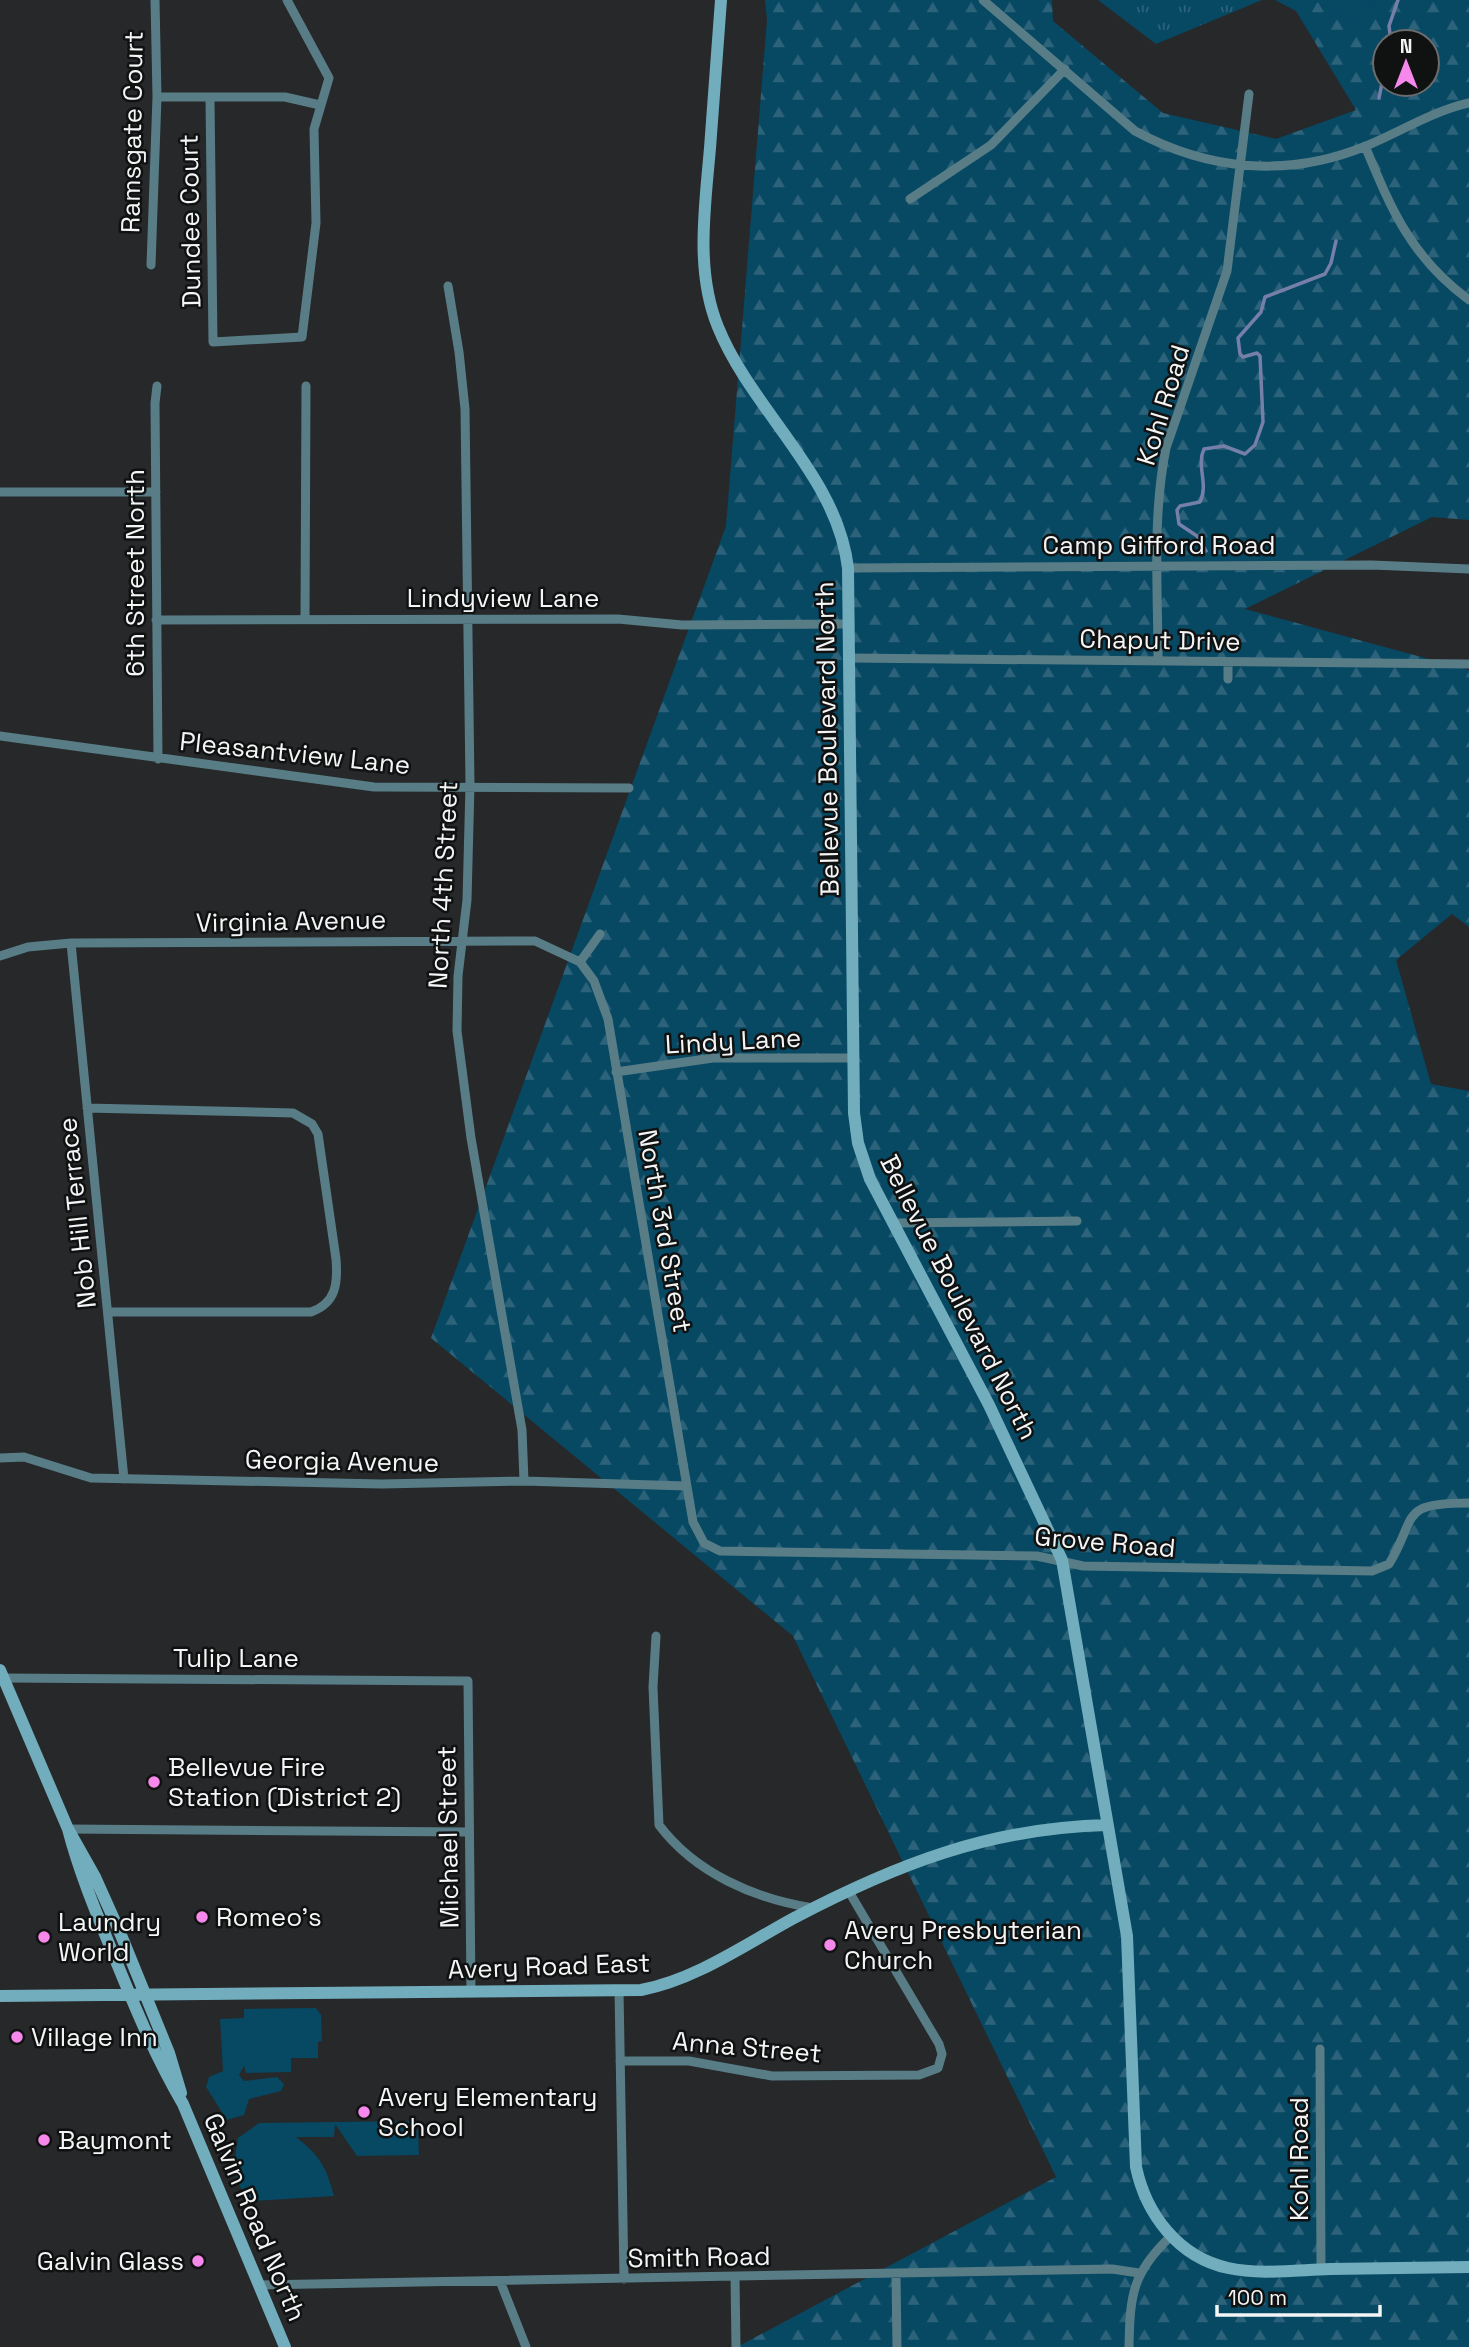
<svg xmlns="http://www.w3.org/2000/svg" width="1469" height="2347" font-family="'Space Grotesk',sans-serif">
<defs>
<pattern id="grass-tufts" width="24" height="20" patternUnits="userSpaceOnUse" patternTransform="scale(1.75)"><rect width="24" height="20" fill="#074863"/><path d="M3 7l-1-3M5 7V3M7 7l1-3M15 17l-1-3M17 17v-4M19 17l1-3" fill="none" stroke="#2c637a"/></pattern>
<pattern id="forest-firs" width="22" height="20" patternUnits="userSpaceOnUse" patternTransform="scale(1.75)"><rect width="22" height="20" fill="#074863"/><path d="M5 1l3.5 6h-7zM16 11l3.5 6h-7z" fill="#2c637a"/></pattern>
</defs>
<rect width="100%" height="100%" fill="#26282a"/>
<path fill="url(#grass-tufts)" d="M 1098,0 L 1262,0 L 1156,44 Z"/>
<path fill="url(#forest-firs)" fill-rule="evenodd" d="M 765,0 L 1052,0 L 1053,21 L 1163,113 L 1276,139 L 1356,110 L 1296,11 L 1275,0 L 1469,0 L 1469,520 L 1432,517 L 1245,609 L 1469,670 L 1469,927 L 1452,914 L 1396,960 L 1431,1084 L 1469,1091 L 1469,2347 L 737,2347 L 1056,2177 L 793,1636 L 431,1338 L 726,526 L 767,20 ZM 1385,42 L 1427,42 L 1427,84 L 1385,84 Z"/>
<path fill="#074863" d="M 1314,0 L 1376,0 L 1355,26 Z
M 316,2008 L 321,2015 L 322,2041 L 318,2042 L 318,2058 L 291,2058 L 291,2072 L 246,2073 L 244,2066 L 239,2075 L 244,2081 L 277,2077 L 284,2084 L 281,2091 L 249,2099 L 244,2115 L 227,2120 L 206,2087 L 209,2077 L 223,2071 L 220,2019 L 244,2018 L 244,2009 Z
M 411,2121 L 412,2130 L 418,2130 L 419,2155 L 357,2156 L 335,2124 L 334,2137 L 296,2137 C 320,2156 326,2166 334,2196 L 253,2201 C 230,2184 234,2163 238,2138 L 259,2123 Z"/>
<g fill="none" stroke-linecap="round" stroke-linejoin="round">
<path stroke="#767fa8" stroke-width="3.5" d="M 1391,42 L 1389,26 L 1398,0
M 1379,98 L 1385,68
M 1206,551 L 1197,536 L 1179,524 L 1177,510 L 1180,506 L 1200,502 C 1209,484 1196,466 1204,449 L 1224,446 L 1245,454 L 1255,445 L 1263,422 L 1260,356 L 1257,353 L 1243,357 L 1240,354 L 1238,338 L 1261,312 L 1265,297 L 1325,274 L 1331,263 L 1336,241"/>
<path stroke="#587d86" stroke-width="9" d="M 983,0 L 1135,131 C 1209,171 1288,178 1366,146 C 1400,132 1433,111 1469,103
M 157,97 L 285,97 L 320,105
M 210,99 L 213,342 L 302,337 L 316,223 L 314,129 L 329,78 L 287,0
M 1365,146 C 1392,211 1411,257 1469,300
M 910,199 L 991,145 L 1065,69
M 151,265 L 157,97 L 155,0
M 448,286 L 459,352 L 465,409 L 470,785 L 467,900 L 458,976 L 457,1031 L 471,1138 L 522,1430 L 524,1481
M 157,386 L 155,403 L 158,759
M 0,492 L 156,492
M 848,568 L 1372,565 L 1469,569
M 305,619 L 306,386
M 156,620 L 618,619 L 682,625 L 850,624
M 850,658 L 1469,664
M 1158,660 C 1158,590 1152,517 1166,448 L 1227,271 L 1249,94
M 1228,663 L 1228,679
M 0,736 L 374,787 L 629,788
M 600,934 L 580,962 L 594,981 L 608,1019 L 693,1522 L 704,1543 L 720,1551 L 1037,1556 L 1083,1566 L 1372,1571 L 1389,1564 C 1418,1516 1398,1503 1469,1503
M 71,943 L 124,1479
M 0,956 L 28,947 L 71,943 L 535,941 L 580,962
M 616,1072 L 713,1058 L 853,1058
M 87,1108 L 293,1113 L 312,1124 L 318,1134 L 336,1259 C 338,1284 336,1303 311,1312 L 109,1312
M 896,1223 L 1077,1221
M 0,1458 L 24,1457 L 91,1478 L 382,1484 L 524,1481 L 686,1486
M 656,1636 L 653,1687 L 659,1825 C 695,1873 755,1899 813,1908
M 3,1678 L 468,1681 L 471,1992
M 68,1829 L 469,1832
M 619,1990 L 624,2279
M 1320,2049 L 1321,2269
M 620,2061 L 689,2061 L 772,2076 L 919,2075 L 938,2068 L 942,2054 L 939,2044 L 848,1890
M 896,2274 L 897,2347
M 735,2277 L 736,2347
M 500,2281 L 526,2347
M 259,2285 L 1112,2269 L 1139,2273
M 1129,2347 C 1130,2295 1132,2273 1171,2236"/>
<path stroke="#71adbc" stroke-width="12" d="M 721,0 C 717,49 714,99 710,148 C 705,207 695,271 718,327 C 752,411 837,475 848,568 L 854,1113 L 858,1143 L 870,1179 L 989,1405 L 1062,1560 L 1127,1936 L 1136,2167 C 1146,2214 1178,2257 1228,2268 C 1259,2275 1297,2270 1330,2269 C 1376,2268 1423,2268 1469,2267
M 0,1670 L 68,1829 L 95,1877 L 121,1935 L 169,2053 L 181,2093
M 68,1829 C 80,1875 98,1917 116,1961 C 136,2010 156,2058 183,2104 L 285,2347
M 0,1996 L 641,1990 C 695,1980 746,1944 794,1918 C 897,1864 990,1828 1107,1825"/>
</g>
<g fill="#f788eb" stroke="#101111" stroke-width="2.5">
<circle cx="154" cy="1782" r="7"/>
<circle cx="202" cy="1917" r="7"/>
<circle cx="44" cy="1937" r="7"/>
<circle cx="830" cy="1945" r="7"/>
<circle cx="17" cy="2037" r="7"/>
<circle cx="364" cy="2112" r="7"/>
<circle cx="44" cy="2140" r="7"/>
<circle cx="198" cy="2261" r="7"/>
</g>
<g text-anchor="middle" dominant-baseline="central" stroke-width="5" stroke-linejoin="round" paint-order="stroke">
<g font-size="26" fill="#f3f5f6" stroke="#101111">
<text transform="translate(132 132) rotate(-89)">Ramsgate Court</text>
<text transform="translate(190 221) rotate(-91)">Dundee Court</text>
<text transform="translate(1163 405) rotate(-73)">Kohl Road</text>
<text x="1159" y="545">Camp Gifford Road</text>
<text transform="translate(135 573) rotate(-90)">6th Street North</text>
<text x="503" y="598">Lindyview Lane</text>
<text transform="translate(1160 640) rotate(1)">Chaput Drive</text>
<text transform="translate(827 739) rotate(-91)">Bellevue Boulevard North</text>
<text transform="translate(295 753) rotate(6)">Pleasantview Lane</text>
<text transform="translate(443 885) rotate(-87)">North 4th Street</text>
<text transform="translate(291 921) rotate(-1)">Virginia Avenue</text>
<text transform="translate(733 1041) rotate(-3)">Lindy Lane</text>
<text transform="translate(77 1213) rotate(-96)">Nob Hill Terrace</text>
<text transform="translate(665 1231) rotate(80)">North 3rd Street</text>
<text transform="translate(959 1297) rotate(63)">Bellevue Boulevard North</text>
<text transform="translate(342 1461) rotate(1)">Georgia Avenue</text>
<text transform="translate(1105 1542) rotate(5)">Grove Road</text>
<text x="236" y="1658">Tulip Lane</text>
<text transform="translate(448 1837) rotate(-91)">Michael Street</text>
<text transform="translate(549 1966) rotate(-2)">Avery Road East</text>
<text transform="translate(747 2047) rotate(5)">Anna Street</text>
<text transform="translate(1299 2159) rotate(-90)">Kohl Road</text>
<text transform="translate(255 2217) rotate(67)">Galvin Road North</text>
<text transform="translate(699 2257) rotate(-1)">Smith Road</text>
</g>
<g font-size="26" fill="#f3f5f6" stroke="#101111" text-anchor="start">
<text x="168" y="1767">Bellevue Fire<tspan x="168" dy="30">Station (District 2)</tspan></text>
<text x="216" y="1917">Romeo's</text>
<text x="58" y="1922">Laundry<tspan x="58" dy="30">World</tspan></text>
<text x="844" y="1930">Avery Presbyterian<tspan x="844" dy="30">Church</tspan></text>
<text x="31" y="2037">Village Inn</text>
<text x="378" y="2097">Avery Elementary<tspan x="378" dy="30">School</tspan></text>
<text x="58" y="2140">Baymont</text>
<text x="184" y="2261" text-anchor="end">Galvin Glass</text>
</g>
</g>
<g transform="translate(1406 63)"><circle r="33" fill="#101111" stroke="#6b6c6d" stroke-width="2"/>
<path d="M0-5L12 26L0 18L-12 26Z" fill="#f788eb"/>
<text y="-10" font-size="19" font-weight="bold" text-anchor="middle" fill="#f3f5f6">N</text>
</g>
<path d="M1217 2305v10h163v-10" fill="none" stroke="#f3f5f6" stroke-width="3.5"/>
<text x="1228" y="2305" font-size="21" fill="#f3f5f6" stroke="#101111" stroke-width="5" paint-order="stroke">100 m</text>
</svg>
